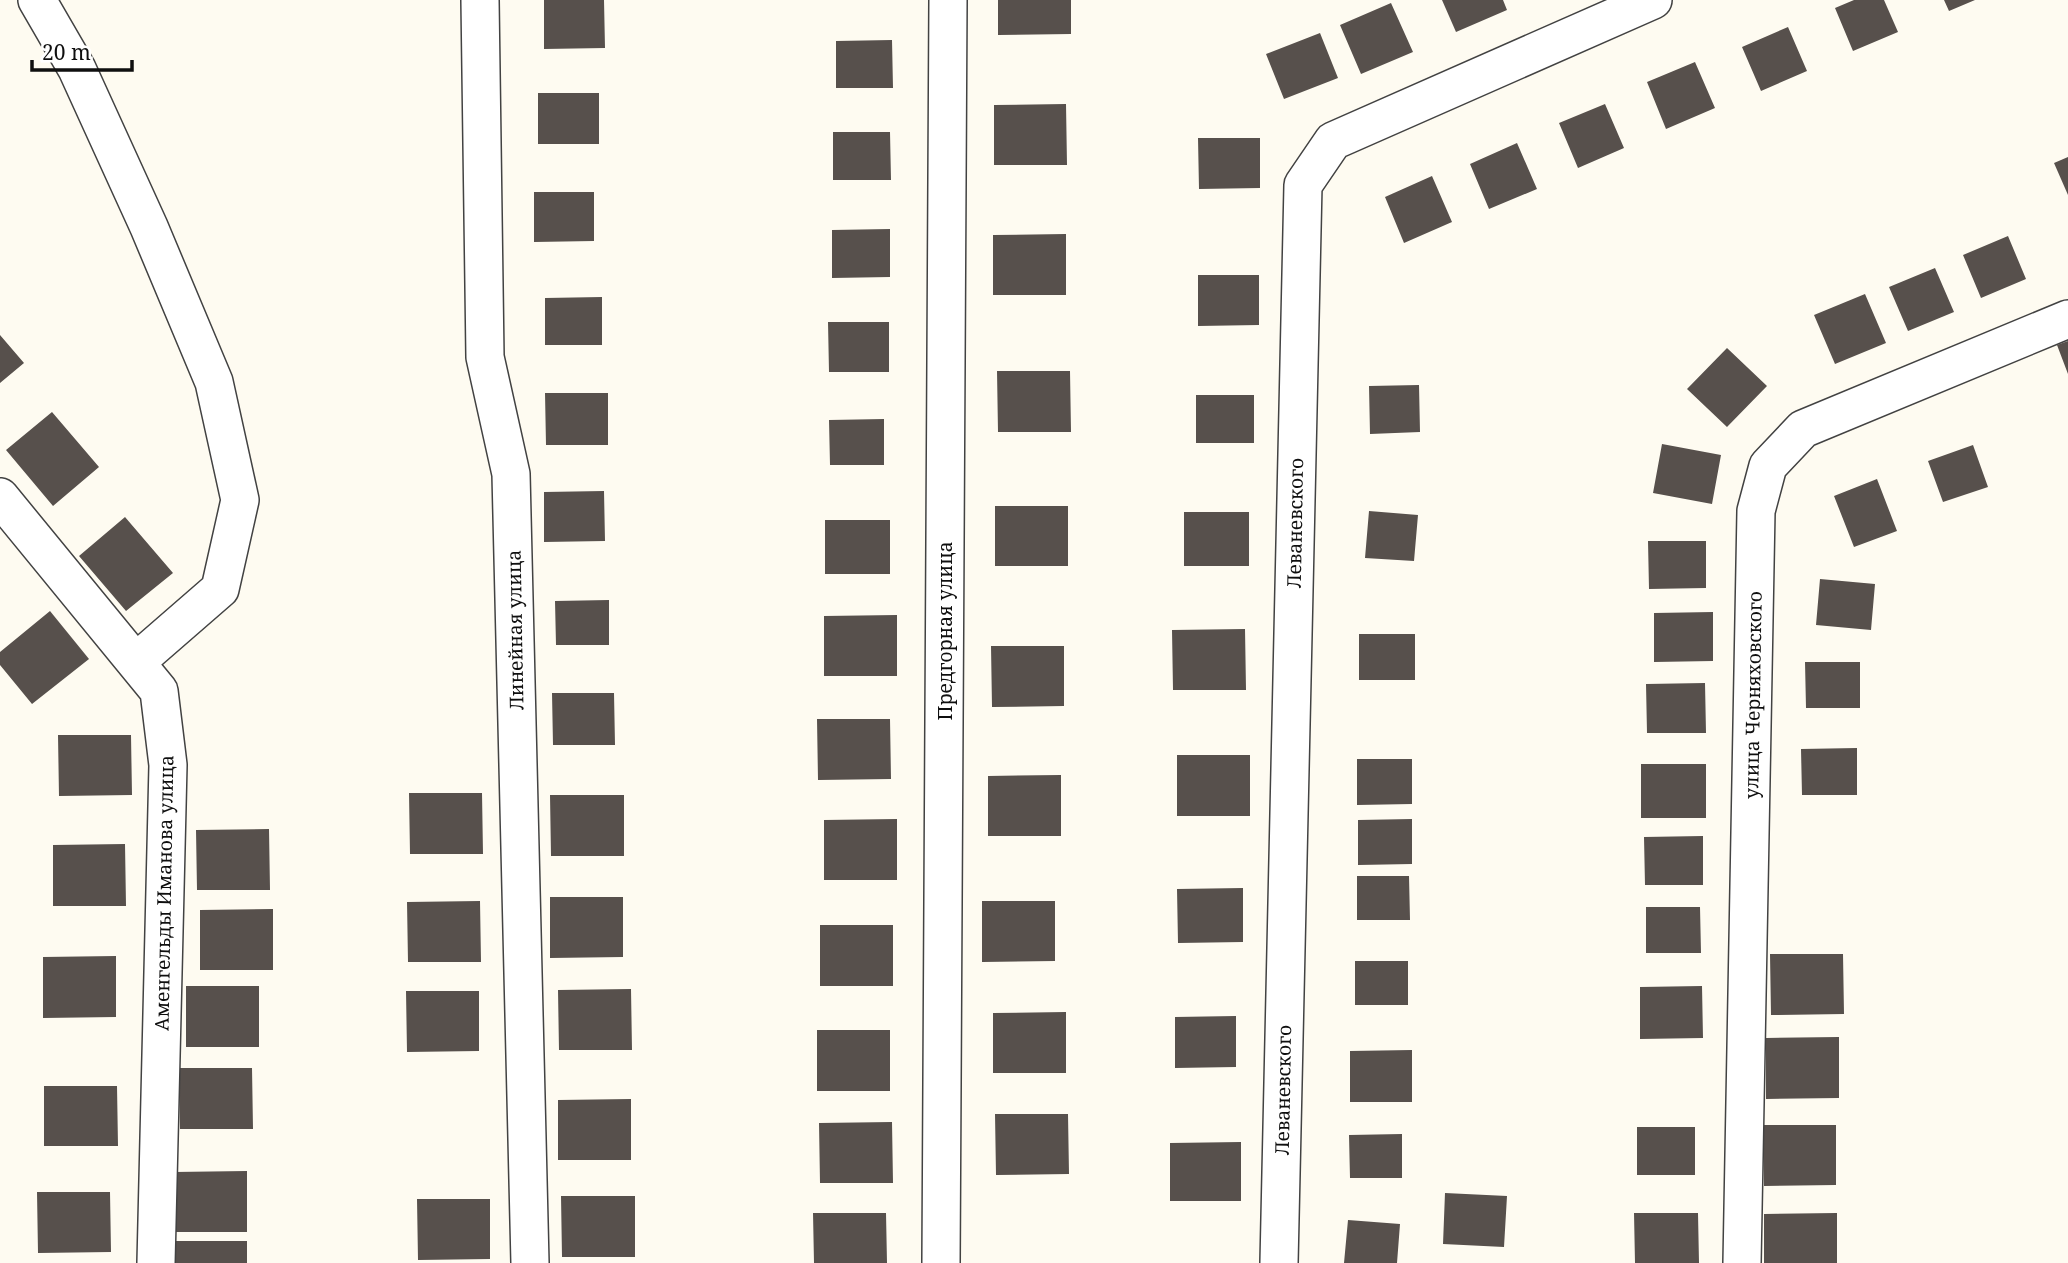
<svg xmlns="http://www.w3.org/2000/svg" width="2068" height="1263" font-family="'Noto Serif',serif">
<rect width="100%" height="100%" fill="#fefbf1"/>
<path fill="#57504c" d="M 544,0 L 604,0 L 605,48 L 544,49 Z
M 998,0 L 1071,0 L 1071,34 L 998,35 Z
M 1442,0 L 1503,0 L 1507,10 L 1456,32 Z
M 1854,0 L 1884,0 L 1898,32 L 1853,51 L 1835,8 Z
M 1944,0 L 1975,0 L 1949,11 Z
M 1391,3 L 1413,52 L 1361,74 L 1340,25 Z
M 1788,27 L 1807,71 L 1761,91 L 1742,47 Z
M 1320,33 L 1338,78 L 1284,99 L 1266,54 Z
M 892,40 L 893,88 L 836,88 L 836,41 Z
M 1695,62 L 1715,108 L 1666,129 L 1647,82 Z
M 538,93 L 599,93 L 599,144 L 538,144 Z
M 1066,104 L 1067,165 L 994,165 L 994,105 Z
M 1605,104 L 1624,148 L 1578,168 L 1559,123 Z
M 833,132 L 890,132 L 891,180 L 833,180 Z
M 1198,138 L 1260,138 L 1260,188 L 1199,189 Z
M 1517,143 L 1537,189 L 1489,209 L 1470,164 Z
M 2068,157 L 2068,195 L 2054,163 Z
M 1432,176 L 1452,222 L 1404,243 L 1385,197 Z
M 534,192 L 594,192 L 594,241 L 534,242 Z
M 890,229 L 890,277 L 832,278 L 832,230 Z
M 1066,234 L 1066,295 L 993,295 L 993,235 Z
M 2008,236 L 2026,279 L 1981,298 L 1963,255 Z
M 1935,268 L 1954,312 L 1908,331 L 1889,287 Z
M 1198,275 L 1259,275 L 1259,325 L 1198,326 Z
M 1865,294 L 1886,343 L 1835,364 L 1814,315 Z
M 602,297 L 602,345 L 545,345 L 545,298 Z
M 828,322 L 889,322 L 889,372 L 829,372 Z
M 0,335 L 24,363 L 0,383 Z
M 2068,341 L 2068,374 L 2057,345 Z
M 1727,348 L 1767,386 L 1727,427 L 1687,389 Z
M 997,371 L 1070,371 L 1071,432 L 998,432 Z
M 1419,385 L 1420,432 L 1370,434 L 1369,386 Z
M 545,393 L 608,393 L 608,445 L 546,445 Z
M 1196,395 L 1254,395 L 1254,443 L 1196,443 Z
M 52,412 L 99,467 L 53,506 L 6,450 Z
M 884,419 L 884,465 L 830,465 L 829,420 Z
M 1662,444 L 1721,455 L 1712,504 L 1653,493 Z
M 1973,445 L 1988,487 L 1943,502 L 1928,461 Z
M 1877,479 L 1897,531 L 1854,547 L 1834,496 Z
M 604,491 L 605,541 L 544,542 L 544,492 Z
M 995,506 L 1068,506 L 1068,566 L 995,566 Z
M 1369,511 L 1418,515 L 1414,561 L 1365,558 Z
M 1184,512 L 1249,512 L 1249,566 L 1184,566 Z
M 125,517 L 173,573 L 126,611 L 79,556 Z
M 825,520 L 890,520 L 890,574 L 825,574 Z
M 1648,541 L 1706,541 L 1706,588 L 1649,589 Z
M 1820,579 L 1875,584 L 1871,630 L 1816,625 Z
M 609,600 L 609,645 L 556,645 L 555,601 Z
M 50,611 L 89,659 L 32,704 L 0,665 L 0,652 Z
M 1713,612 L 1713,661 L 1654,662 L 1654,613 Z
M 897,615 L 897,676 L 824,676 L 824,616 Z
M 1245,629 L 1246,690 L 1173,690 L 1172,630 Z
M 1359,634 L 1415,634 L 1415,680 L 1359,680 Z
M 991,646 L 1064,646 L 1064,706 L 992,707 Z
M 1805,662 L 1860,662 L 1860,708 L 1806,708 Z
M 1705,683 L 1706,733 L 1647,733 L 1646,684 Z
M 552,693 L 614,693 L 615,745 L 553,745 Z
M 817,719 L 890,719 L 891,779 L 818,780 Z
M 58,735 L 131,735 L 132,795 L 59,796 Z
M 1857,748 L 1857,795 L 1802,795 L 1801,749 Z
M 1177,755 L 1250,755 L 1250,816 L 1177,816 Z
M 1357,759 L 1412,759 L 1412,804 L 1357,805 Z
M 1641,764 L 1706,764 L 1706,818 L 1641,818 Z
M 1061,775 L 1061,836 L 988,836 L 988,776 Z
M 409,793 L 482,793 L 483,854 L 410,854 Z
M 550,795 L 624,795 L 624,856 L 551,856 Z
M 897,819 L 897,880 L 824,880 L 824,820 Z
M 1412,819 L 1412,864 L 1358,865 L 1358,820 Z
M 269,829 L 270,890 L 197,890 L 196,830 Z
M 1703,836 L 1703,885 L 1645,885 L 1644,837 Z
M 125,844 L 126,906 L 53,906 L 53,845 Z
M 1357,876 L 1409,876 L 1410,920 L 1357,920 Z
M 1243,888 L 1243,942 L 1178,943 L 1177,889 Z
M 550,897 L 623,897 L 623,957 L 550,958 Z
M 480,901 L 481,962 L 408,962 L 407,902 Z
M 982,901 L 1055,901 L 1055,961 L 982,962 Z
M 1646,907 L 1700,907 L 1701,953 L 1646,953 Z
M 273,909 L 273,970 L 200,970 L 200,910 Z
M 820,925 L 893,925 L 893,986 L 820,986 Z
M 1770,954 L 1843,954 L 1844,1014 L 1771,1015 Z
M 116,956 L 116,1017 L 43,1018 L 43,957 Z
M 1355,961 L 1408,961 L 1408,1005 L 1355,1005 Z
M 186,986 L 259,986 L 259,1047 L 186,1047 Z
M 1702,986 L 1703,1038 L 1640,1039 L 1640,987 Z
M 631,989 L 632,1050 L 559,1050 L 558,990 Z
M 406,991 L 479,991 L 479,1051 L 407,1052 Z
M 1066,1012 L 1066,1073 L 993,1073 L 993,1013 Z
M 1236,1016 L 1236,1067 L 1175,1068 L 1175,1017 Z
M 817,1030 L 890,1030 L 890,1091 L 817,1091 Z
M 1839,1037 L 1839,1098 L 1766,1099 L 1766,1038 Z
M 1412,1050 L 1412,1102 L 1350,1102 L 1350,1051 Z
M 179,1068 L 252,1068 L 253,1129 L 180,1129 Z
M 44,1086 L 117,1086 L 118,1146 L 44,1146 Z
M 631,1099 L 631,1160 L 558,1160 L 558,1100 Z
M 995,1114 L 1068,1114 L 1069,1174 L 996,1175 Z
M 892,1122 L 893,1183 L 820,1183 L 819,1123 Z
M 1763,1125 L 1836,1125 L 1836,1185 L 1764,1186 Z
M 1637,1127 L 1695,1127 L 1695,1175 L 1637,1175 Z
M 1402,1134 L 1402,1178 L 1350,1178 L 1349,1135 Z
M 1241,1142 L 1241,1201 L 1170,1201 L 1170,1143 Z
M 247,1171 L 247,1232 L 174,1232 L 174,1172 Z
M 37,1192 L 110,1192 L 111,1252 L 38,1253 Z
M 1445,1193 L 1507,1196 L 1504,1247 L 1443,1244 Z
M 561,1196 L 635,1196 L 635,1257 L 562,1257 Z
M 417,1199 L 490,1199 L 490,1259 L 418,1260 Z
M 813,1213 L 886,1213 L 887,1263 L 814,1263 Z
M 1634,1213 L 1698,1213 L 1699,1263 L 1635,1263 Z
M 1837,1213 L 1837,1263 L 1764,1263 L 1764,1214 Z
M 1348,1220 L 1400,1224 L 1397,1263 L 1344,1263 Z
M 173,1241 L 247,1241 L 247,1263 L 174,1263 Z"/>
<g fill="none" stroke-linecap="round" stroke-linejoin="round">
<g stroke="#424242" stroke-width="40">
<path id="street" d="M 37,0 L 77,69 L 149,227 L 214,382 L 240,500 L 220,589 L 136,662
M 480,0 L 485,357 L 511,474 L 530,1263
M 0,497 L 159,691 L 168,765 L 156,1263
M 941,1263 L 948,0
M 1279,1263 L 1303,185 L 1333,141 L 1653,0
M 1742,1263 L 1756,511 L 1768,466 L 1803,429 L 2068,319"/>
</g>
<use href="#street" stroke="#fff" stroke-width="37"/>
</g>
<g text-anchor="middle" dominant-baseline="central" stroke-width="7" stroke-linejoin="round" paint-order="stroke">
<g font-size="19" fill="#0f0f0f" stroke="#fff">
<text transform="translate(1295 523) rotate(-89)">Леваневского</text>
<text transform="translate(515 630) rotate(-91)">Линейная улица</text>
<text transform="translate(945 631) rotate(-90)">Предгорная улица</text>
<text transform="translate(1753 695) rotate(-89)">улица Черняховского</text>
<text transform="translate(164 893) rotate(-89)">Аменгельды Иманова улица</text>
<text transform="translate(1283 1090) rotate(-89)">Леваневского</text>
</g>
</g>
<path d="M32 60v10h100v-10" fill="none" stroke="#0f0f0f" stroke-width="3.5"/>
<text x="42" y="60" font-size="21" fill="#0f0f0f" stroke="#ffffff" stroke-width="5" paint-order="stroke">20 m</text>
</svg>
